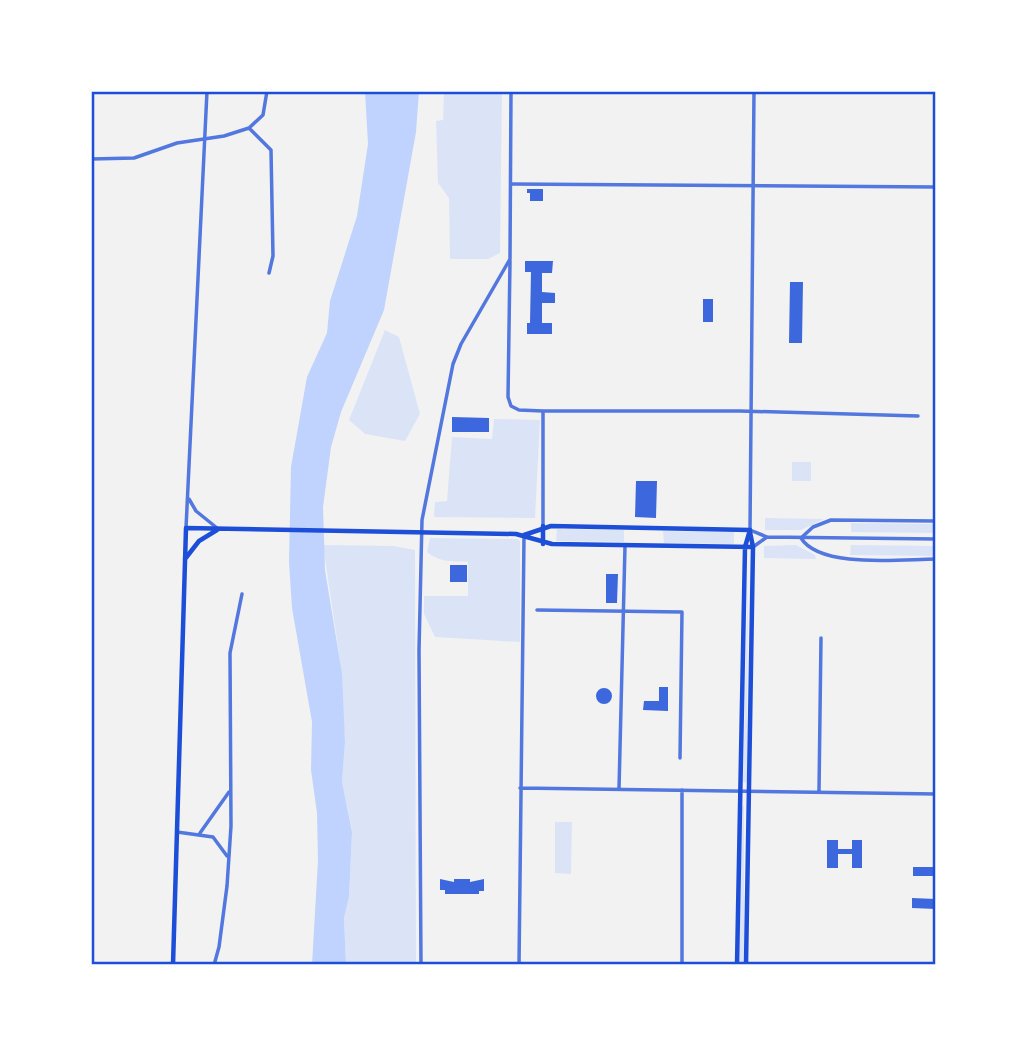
<svg xmlns="http://www.w3.org/2000/svg" width="1027" height="1056" font-family="'DejaVu Sans',sans-serif">
<rect width="100%" height="100%" fill="#f2f2f2"/>
<path fill="#dbe4f7" d="M 444,91 L 502,91 L 500,253 L 488,259 L 450,259 L 449,198 L 438,183 L 436,121 L 443,120 Z
M 385,330 L 399,337 L 420,414 L 405,441 L 365,434 L 349,420 Z
M 494,419 L 540,420 L 535,518 L 434,517 L 435,502 L 447,501 L 452,437 L 492,439 Z
M 792,462 L 811,462 L 811,481 L 792,481 Z
M 765,518 L 824,519 L 801,530 L 765,530 Z
M 851,523 L 936,524 L 936,533 L 851,532 Z
M 557,529 L 624,530 L 624,542 L 556,541 Z
M 663,531 L 734,532 L 734,544 L 664,543 Z
M 430,538 L 517,539 L 520,541 L 520,642 L 435,637 L 424,614 L 424,596 L 468,596 L 468,562 C 453,561 440,563 427,552 Z
M 323,545 L 394,546 L 415,550 L 416,965 L 346,965 L 344,918 L 349,897 L 352,831 L 342,782 L 345,742 L 339,654 Z
M 796,545 L 815,555 L 816,559 L 764,558 L 764,546 Z
M 851,545 L 936,546 L 936,556 L 850,555 Z
M 748,572 L 747,781 L 745,783 L 743,781 Z
M 744,805 L 744,965 L 739,965 L 742,807 Z
M 555,822 L 572,822 L 571,874 L 555,873 Z"/>
<path fill="#bfd3fe" d="M 365,91 L 419,91 L 416,132 L 384,310 L 341,412 L 331,447 L 323,507 L 325,570 L 342,674 L 345,742 L 342,782 L 352,832 L 349,897 L 344,918 L 346,965 L 312,965 L 318,860 L 317,813 L 311,770 L 312,722 L 292,608 L 289,562 L 291,467 L 307,377 L 327,333 L 330,301 L 357,216 L 368,144 Z"/>
<path fill="#3d67dc" d="M 527,189 L 543,189 L 543,201 L 530,201 L 530,193 L 527,193 Z
M 525,261 L 553,261 L 552,273 L 542,273 L 542,292 L 555,293 L 555,303 L 542,303 L 542,323 L 552,323 L 552,334 L 527,334 L 527,323 L 530,323 L 531,272 L 525,272 Z
M 790,282 L 803,282 L 802,343 L 789,343 Z
M 703,299 L 713,299 L 713,322 L 703,322 Z
M 452,417 L 489,418 L 489,432 L 452,432 Z
M 636,481 L 657,481 L 656,518 L 635,517 Z
M 450,565 L 467,565 L 467,582 L 450,582 Z
M 606,574 L 618,574 L 617,603 L 606,603 Z
M 659,687 L 668,687 L 668,711 L 643,710 L 644,701 L 659,701 Z
M596 696a8 8 0 1 1 16 0a8 8 0 1 1-16 0Z
M 827,840 L 838,840 L 838,849 L 852,849 L 852,840 L 862,840 L 862,868 L 852,868 L 852,854 L 838,854 L 838,868 L 827,868 Z
M 913,867 L 936,867 L 936,876 L 913,876 Z
M 440,879 L 454,882 L 454,879 L 470,879 L 470,882 L 484,879 L 484,891 L 479,891 L 479,894 L 445,894 L 445,890 L 440,890 Z
M 912,898 L 936,899 L 936,909 L 912,908 Z"/>
<g fill="none" stroke-linecap="round" stroke-linejoin="round">
<path stroke="#5277de" stroke-width="3.5" d="M 249,128 L 271,150 L 273,256 L 269,273
M 91,159 L 134,158 L 177,143 L 224,136 L 249,128 L 263,115 L 267,91
M 511,184 L 936,187
M 510,261 L 508,397 L 511,406 L 519,410 L 543,411 L 543,526
M 543,411 L 740,411 L 918,416
M 936,521 L 831,520 L 813,527 L 801,538 C 820,569 902,559 936,559
M 537,610 L 682,612 L 680,758
M 520,788 L 936,794
M 619,789 L 625,546
M 819,791 L 821,638
M 177,832 L 213,837 L 227,856
M 200,833 L 229,792
M 214,965 L 219,947 L 227,886 L 231,826 L 230,653 L 242,594
M 519,965 L 524,537
M 682,965 L 682,790"/>
<path stroke="#5277de" stroke-width="3.5" d="M 754,91 L 750,530 L 767,537 L 936,539
M 189,499 L 196,511 L 217,528
M 186,528 L 207,91
M 753,547 L 767,537
M 421,965 L 419,650 L 422,520 L 453,364 L 461,344 L 510,259 L 511,91"/>
<path stroke="#1d4ed8" stroke-width="4.5" d="M 524,535 L 551,526 L 750,530
M 543,544 L 543,526
M 185,559 L 199,541 L 217,530
M 173,965 L 186,528 L 516,534 L 552,544 L 753,547
M 737,965 L 745,547 L 750,530
M 746,965 L 753,547 L 750,532"/>
</g>
<rect width="1027" height="1056" fill="none" stroke="#ffffff" stroke-width="186"/>
<rect x="93" y="93" width="841" height="870" fill="none" stroke="#1d4ed8" stroke-width="2.5"/>
</svg>
